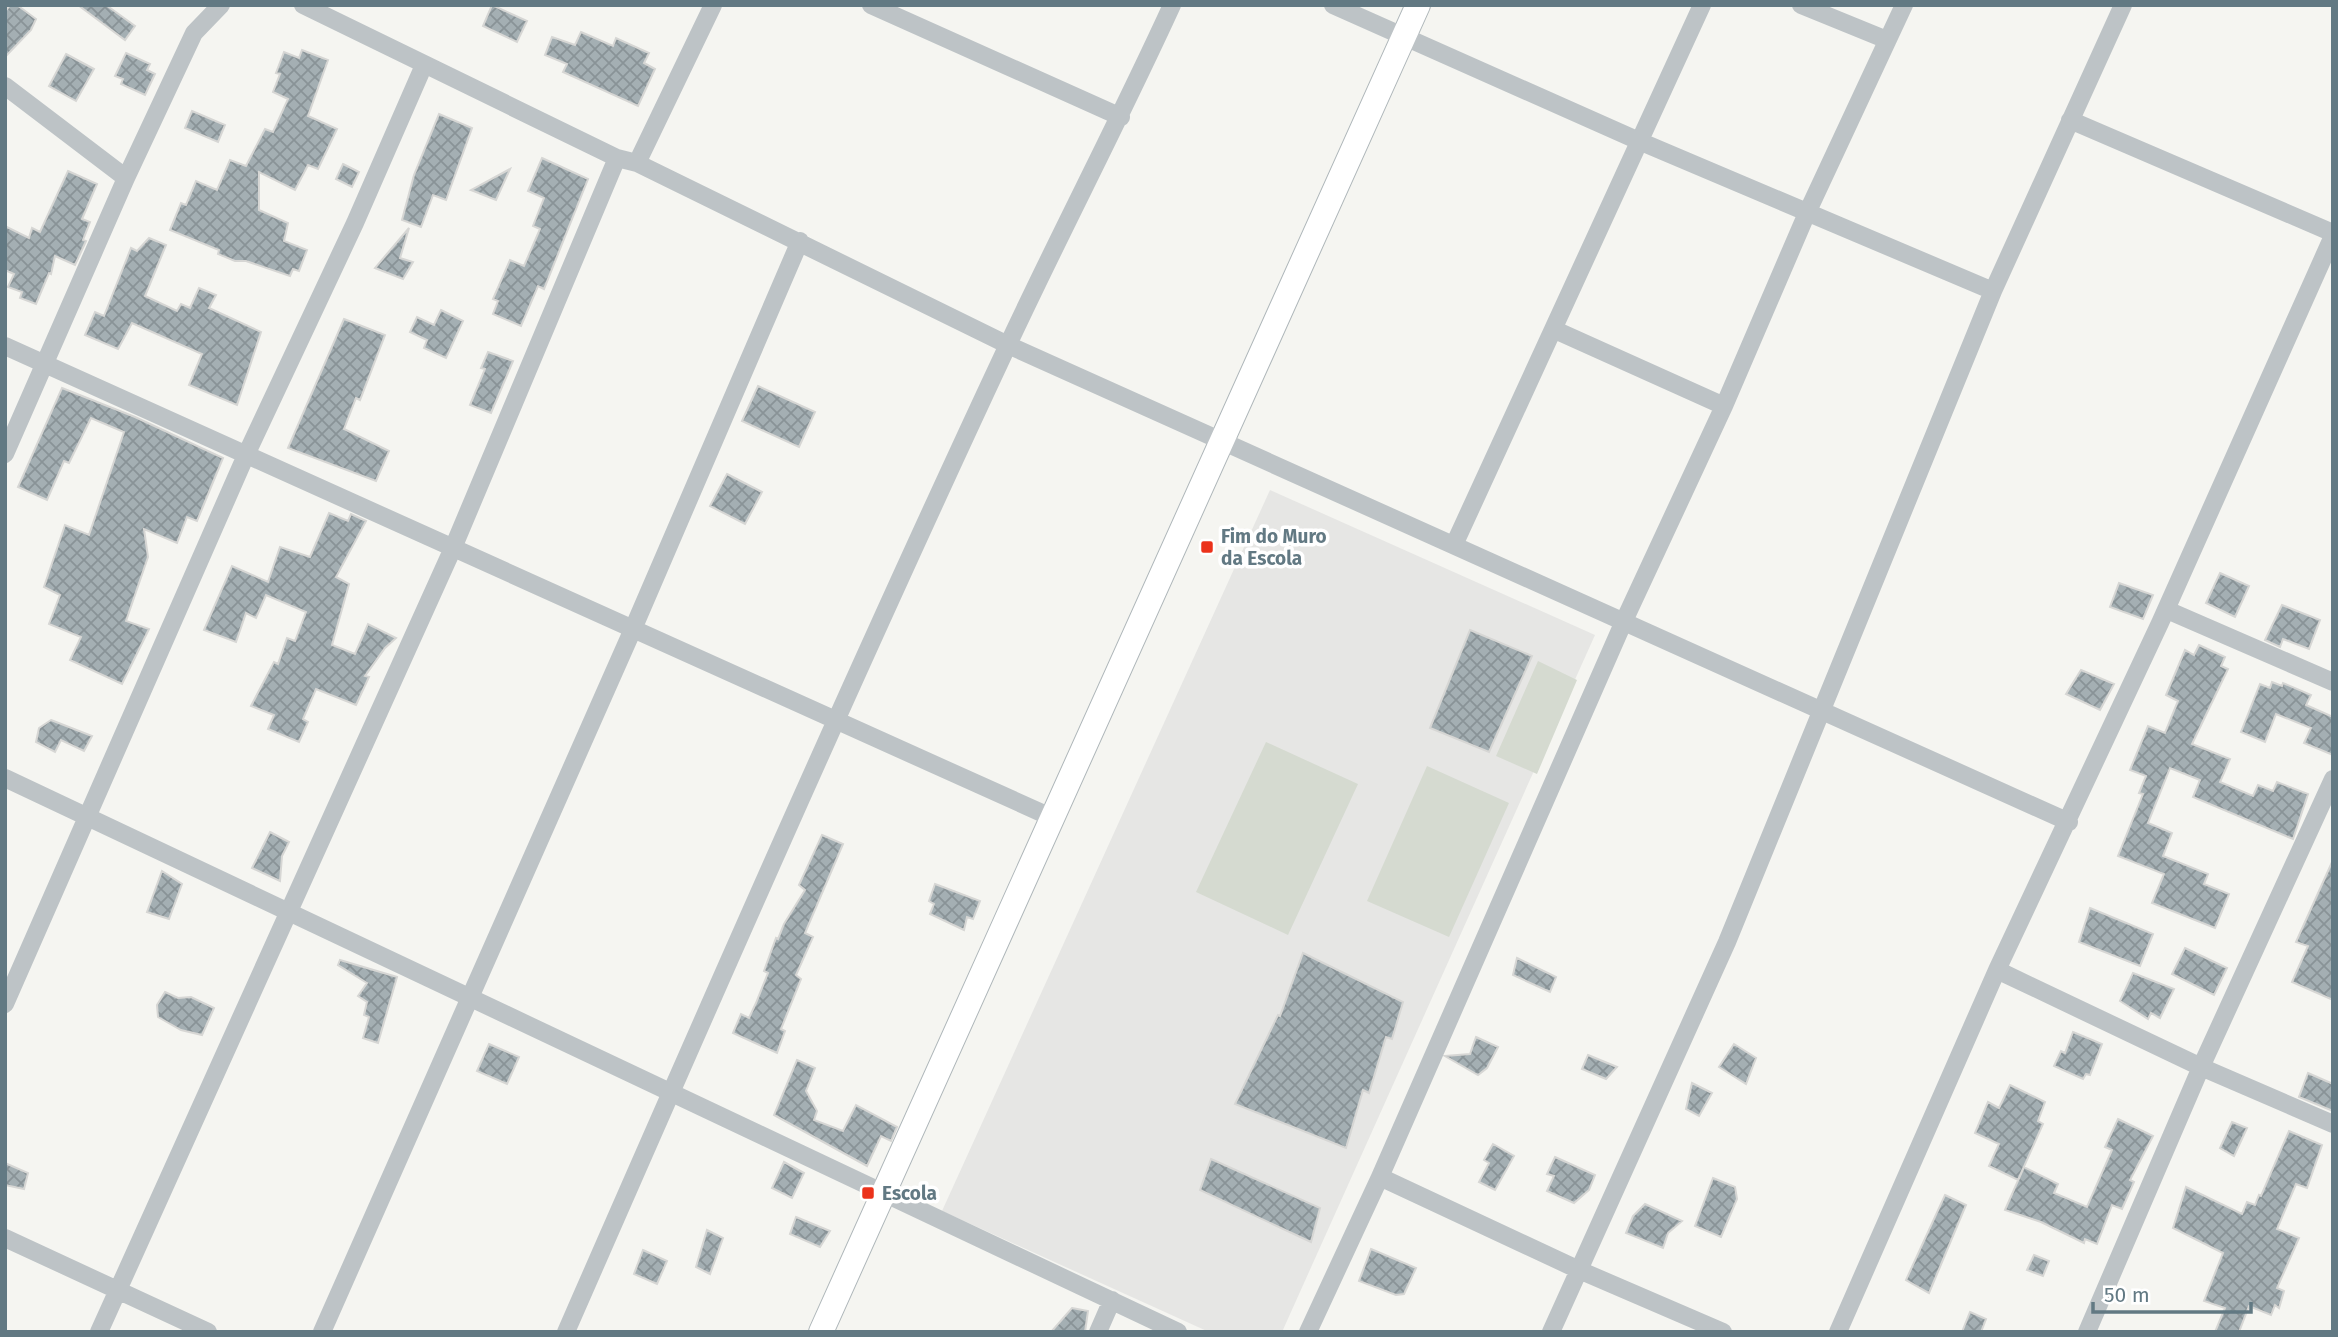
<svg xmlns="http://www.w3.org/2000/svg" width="2338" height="1337" font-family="'Fira Sans',sans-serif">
<defs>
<pattern id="building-cross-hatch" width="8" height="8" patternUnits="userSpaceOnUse" patternTransform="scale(1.75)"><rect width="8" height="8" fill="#a4afb3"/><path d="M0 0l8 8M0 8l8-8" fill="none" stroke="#899397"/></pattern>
</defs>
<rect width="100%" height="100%" fill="#f5f5f1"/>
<path fill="#e6e6e4" d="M 1270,490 L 1595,635 L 1282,1332 L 1209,1332 L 942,1211 Z"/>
<path fill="#d5dad0" d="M 1538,661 L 1577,680 L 1537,774 L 1496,756 Z
M 1266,742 L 1358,784 L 1288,935 L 1196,892 Z
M 1427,766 L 1509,803 L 1449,937 L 1367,901 Z"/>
<path fill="url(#building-cross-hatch)" stroke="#d6d6d4" stroke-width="2" d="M 10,5 L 17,5 L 36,19 L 31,30 L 5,57 L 5,12 Z
M 78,5 L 106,5 L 135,26 L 125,40 Z
M 492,5 L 527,21 L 517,42 L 483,26 Z
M 581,32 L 613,46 L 616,38 L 649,53 L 644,63 L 655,69 L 638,106 L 563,72 L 567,64 L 545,55 L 552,37 L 575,45 Z
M 302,50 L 328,60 L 308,116 L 337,129 L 318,169 L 308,165 L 295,190 L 259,172 L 259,210 L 288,223 L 284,241 L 307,250 L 299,271 L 293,269 L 290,276 L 246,261 L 235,261 L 218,254 L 219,250 L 170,230 L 181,203 L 186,205 L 196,181 L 217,190 L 230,160 L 246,166 L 265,129 L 273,132 L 288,99 L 273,92 L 280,74 L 276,73 L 284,52 L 299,58 Z
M 126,53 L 150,64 L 147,70 L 155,74 L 145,95 L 121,84 L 123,79 L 115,76 Z
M 66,54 L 94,69 L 76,101 L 49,86 Z
M 192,111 L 225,125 L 218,142 L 185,128 Z
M 439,114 L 472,128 L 446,200 L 433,195 L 421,227 L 402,220 L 414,175 Z
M 542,158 L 588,179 L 544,289 L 538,286 L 521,326 L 493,314 L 498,301 L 493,299 L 510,260 L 524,266 L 540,229 L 533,226 L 544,198 L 528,191 Z
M 343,164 L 359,172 L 352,187 L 336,179 Z
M 510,169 L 496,200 L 471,190 Z
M 68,171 L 97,184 L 82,219 L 90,222 L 83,240 L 86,241 L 75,265 L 55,256 L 51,274 L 49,273 L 36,304 L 20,298 L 22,292 L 8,287 L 14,274 L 5,270 L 5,226 L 29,238 L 32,228 L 40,232 Z
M 409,228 L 400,258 L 413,262 L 403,279 L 375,268 Z
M 149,238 L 166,245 L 145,296 L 177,311 L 181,304 L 190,308 L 199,288 L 216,295 L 209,308 L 261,332 L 237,405 L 189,385 L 202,354 L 132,323 L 118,349 L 85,335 L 95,312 L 104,316 L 131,248 L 137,251 Z
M 441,310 L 463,321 L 446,358 L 424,348 L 427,340 L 410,332 L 417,317 L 434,325 Z
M 344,319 L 385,335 L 360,400 L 356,398 L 344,429 L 389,451 L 376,481 L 288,448 Z
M 488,352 L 513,361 L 491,413 L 470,405 L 485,369 L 481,368 Z
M 758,386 L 815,412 L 799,447 L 742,421 Z
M 62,388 L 135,417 L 223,458 L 197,521 L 187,517 L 177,543 L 144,529 L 148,557 L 126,621 L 149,629 L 122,684 L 70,660 L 81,637 L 49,624 L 60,595 L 44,587 L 65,525 L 89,535 L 124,432 L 91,418 L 69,463 L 64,461 L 47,500 L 18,487 Z
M 727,474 L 762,492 L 745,524 L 710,506 Z
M 329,513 L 348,521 L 351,514 L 366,521 L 336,577 L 349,584 L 332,645 L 355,654 L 368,624 L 396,638 L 385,648 L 365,676 L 369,677 L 356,705 L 316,689 L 303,719 L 308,722 L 299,742 L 268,729 L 274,715 L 251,706 L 274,662 L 278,664 L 287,638 L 295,641 L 306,612 L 266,595 L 256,618 L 246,613 L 236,642 L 204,630 L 232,566 L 268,582 L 280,547 L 310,557 Z
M 2220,573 L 2249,586 L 2235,617 L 2206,603 Z
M 2119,583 L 2153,595 L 2143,619 L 2110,607 Z
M 2282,605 L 2320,620 L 2309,649 L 2283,639 L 2280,647 L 2265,640 Z
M 1470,630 L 1532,656 L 1489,752 L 1430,728 Z
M 2199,645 L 2225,657 L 2221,666 L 2228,669 L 2192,744 L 2230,759 L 2220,782 L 2253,796 L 2258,785 L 2273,791 L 2277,782 L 2308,794 L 2293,839 L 2193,797 L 2200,780 L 2170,768 L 2148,823 L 2172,833 L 2163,856 L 2208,874 L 2204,884 L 2229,894 L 2215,928 L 2152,903 L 2164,874 L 2118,856 L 2143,794 L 2139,793 L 2146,776 L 2130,770 L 2148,726 L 2165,733 L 2178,701 L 2166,695 L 2185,650 L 2194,655 Z
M 2081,670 L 2114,684 L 2100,710 L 2066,694 Z
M 2272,682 L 2282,686 L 2283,683 L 2311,695 L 2306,705 L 2333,717 L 2333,755 L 2304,743 L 2311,728 L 2276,714 L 2265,742 L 2241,732 L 2260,684 L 2270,688 Z
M 51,720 L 92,736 L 84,751 L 61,740 L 55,752 L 36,742 L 39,728 Z
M 270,832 L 289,842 L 282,856 L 280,881 L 252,868 Z
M 822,835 L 843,844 L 805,933 L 813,937 L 796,975 L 801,979 L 781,1029 L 785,1031 L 777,1053 L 733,1033 L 741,1014 L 749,1018 L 756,1003 L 768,973 L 764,971 L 776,938 L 778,939 L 784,924 L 805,890 L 799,885 Z
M 2333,860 L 2333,1000 L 2292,982 L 2308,946 L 2296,942 Z
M 162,871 L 182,884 L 169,919 L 147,912 Z
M 935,884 L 980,901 L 973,919 L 967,917 L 964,930 L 930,914 L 934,904 L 929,901 Z
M 2090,908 L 2153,934 L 2140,966 L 2079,942 Z
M 2185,948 L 2227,968 L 2214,995 L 2172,974 Z
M 1303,953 L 1403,1002 L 1392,1039 L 1386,1037 L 1369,1093 L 1363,1090 L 1346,1148 L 1235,1104 L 1278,1015 L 1280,1016 Z
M 1517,958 L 1556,977 L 1550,992 L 1513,975 Z
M 340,960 L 397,977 L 378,1043 L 363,1038 L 369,1017 L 364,1015 L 367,1002 L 358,996 L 367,983 L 338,965 Z
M 2133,973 L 2174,989 L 2160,1018 L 2151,1013 L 2148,1019 L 2120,1001 Z
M 165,992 L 178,998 L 191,997 L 214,1008 L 202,1035 L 181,1030 L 158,1017 L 157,1005 Z
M 2073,1032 L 2102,1044 L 2090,1075 L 2086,1074 L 2083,1079 L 2054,1066 L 2061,1051 L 2065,1053 Z
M 1476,1037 L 1498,1047 L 1487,1068 L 1478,1075 L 1445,1056 L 1470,1054 Z
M 489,1044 L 519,1057 L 507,1084 L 477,1071 Z
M 1734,1044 L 1756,1058 L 1746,1084 L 1719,1067 Z
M 1588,1055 L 1617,1067 L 1606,1079 L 1582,1069 Z
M 797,1060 L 815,1068 L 806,1091 L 817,1111 L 814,1120 L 843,1131 L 856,1105 L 897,1127 L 891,1141 L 881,1136 L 867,1166 L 774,1115 Z
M 2308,1073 L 2333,1084 L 2333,1111 L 2299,1097 Z
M 1692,1083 L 1712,1093 L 1699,1116 L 1686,1109 Z
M 2010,1085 L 2045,1102 L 2038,1121 L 2043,1124 L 2018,1180 L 1989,1166 L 1999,1144 L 1975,1133 L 1988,1102 L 1999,1108 Z
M 2118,1119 L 2153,1136 L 2130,1180 L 2134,1182 L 2122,1209 L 2112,1205 L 2097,1244 L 2085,1239 L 2084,1243 L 2041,1222 L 2005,1210 L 2024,1167 L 2058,1184 L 2054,1193 L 2087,1207 L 2112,1150 L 2105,1147 Z
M 2232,1122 L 2247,1128 L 2234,1156 L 2220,1148 Z
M 2289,1131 L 2322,1145 L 2307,1188 L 2296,1184 L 2277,1229 L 2299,1238 L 2277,1288 L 2284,1291 L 2279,1308 L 2275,1305 L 2271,1315 L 2249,1306 L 2239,1332 L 2215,1332 L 2225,1308 L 2204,1301 L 2223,1253 L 2173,1228 L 2186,1187 L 2242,1214 L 2247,1202 L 2255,1205 L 2259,1195 L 2261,1196 Z
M 1493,1144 L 1514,1156 L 1495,1190 L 1479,1182 L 1489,1163 L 1484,1160 Z
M 1555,1157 L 1595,1175 L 1589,1190 L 1574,1203 L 1547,1191 L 1554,1176 L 1547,1174 Z
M 1211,1159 L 1320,1208 L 1311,1242 L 1200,1190 Z
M 784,1162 L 804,1173 L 792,1198 L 772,1188 Z
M 5,1163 L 28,1173 L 24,1189 L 5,1185 Z
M 1713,1178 L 1735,1187 L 1737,1199 L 1721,1237 L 1695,1226 Z
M 1945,1195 L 1966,1205 L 1929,1293 L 1906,1280 Z
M 1645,1204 L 1682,1221 L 1668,1233 L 1663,1248 L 1626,1233 L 1633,1216 Z
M 796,1217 L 830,1231 L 820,1247 L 790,1234 Z
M 707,1230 L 723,1238 L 710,1274 L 696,1267 Z
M 1371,1249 L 1416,1268 L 1404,1294 L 1396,1295 L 1359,1281 Z
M 643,1250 L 667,1261 L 657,1284 L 634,1274 Z
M 2034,1255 L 2049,1261 L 2043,1276 L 2027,1270 Z
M 1072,1308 L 1088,1311 L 1085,1332 L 1051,1332 Z
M 1970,1312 L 1986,1319 L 1981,1332 L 1962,1332 Z"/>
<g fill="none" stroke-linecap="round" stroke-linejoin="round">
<g stroke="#afb7ba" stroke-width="26">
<path id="secondary" d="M 821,1332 L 1418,5"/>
</g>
<path stroke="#bdc3c6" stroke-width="18" d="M 303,5 L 617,158 L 637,163 L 1008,345 L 2069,822
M 871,5 L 1121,117
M 1333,5 L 1639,141 L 1993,291
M 1801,5 L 1887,40
M 5,86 L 126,178
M 2070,120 L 2333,233
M 637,163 L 713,5
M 1555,330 L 1724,406
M 5,346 L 1053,818
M 5,454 L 126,178 L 194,33 L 221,5
M 1454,545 L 1702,5
M 2167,610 L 2333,682
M 5,778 L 1178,1332
M 1997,970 L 2201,1067 L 2333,1124
M 5,1004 L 246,455 L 355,223 L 424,65
M 1380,1177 L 1579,1270 L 1723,1332
M 5,1238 L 208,1332
M 99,1332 L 453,548 L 617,158
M 322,1332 L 633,629 L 800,241
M 566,1332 C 710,1003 854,674 1006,349 C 1060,233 1119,121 1172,5
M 1098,1332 L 1112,1300
M 1308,1332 L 1380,1177 L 1624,621 L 1724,406 L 1807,213 L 1904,5
M 1551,1332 L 1727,942 L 1993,291 L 2123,5
M 1838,1332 L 1997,970 L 2160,623 L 2333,236
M 2087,1332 L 2201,1067 L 2333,779"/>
<use href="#secondary" stroke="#fff" stroke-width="24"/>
</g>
<g fill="#eb321b" stroke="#fff" stroke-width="2.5">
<rect x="1200" y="540" width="14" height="14" rx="3.5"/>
<rect x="861" y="1186" width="14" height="14" rx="3.5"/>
</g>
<g text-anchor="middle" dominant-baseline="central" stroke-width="7" stroke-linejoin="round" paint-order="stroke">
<g font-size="19" font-weight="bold" fill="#627983" stroke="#fff" text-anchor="start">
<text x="1221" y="536">Fim do Muro<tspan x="1221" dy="22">da Escola</tspan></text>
<text x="882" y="1193">Escola</text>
</g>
</g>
<rect width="2338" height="1337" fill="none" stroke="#627983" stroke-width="14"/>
<path d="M2093 1302v10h158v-10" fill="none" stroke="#627983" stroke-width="3.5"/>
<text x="2104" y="1302" font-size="21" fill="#627983" stroke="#ffffff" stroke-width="5" paint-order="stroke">50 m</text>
</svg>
